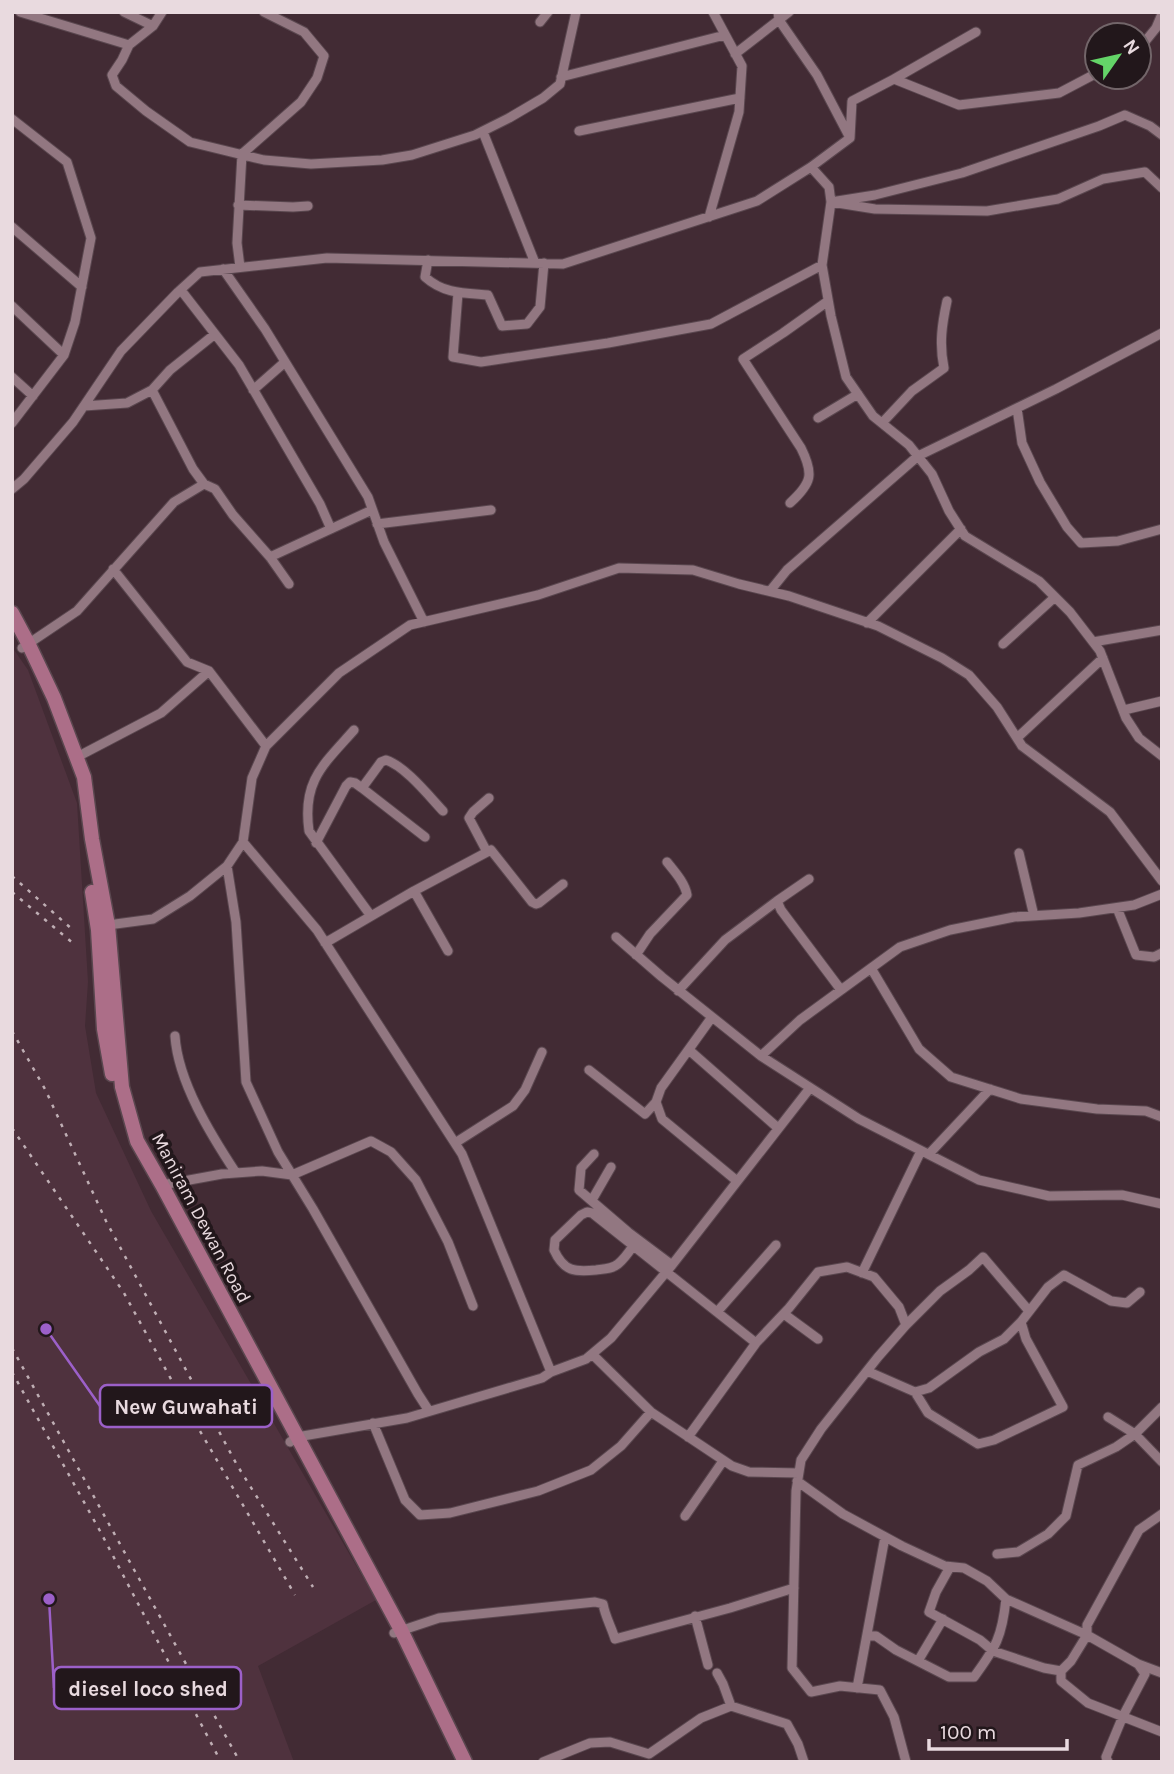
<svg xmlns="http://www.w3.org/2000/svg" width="1174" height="1774" font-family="Karla,sans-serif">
<rect width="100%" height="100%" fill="#422b34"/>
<path fill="#4f323e" d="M 12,647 L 28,670 L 77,803 L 88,982 L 85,1026 L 96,1093 L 151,1211 L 376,1600 L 258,1666 L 294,1762 L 12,1762 Z"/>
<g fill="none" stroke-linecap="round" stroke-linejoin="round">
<g stroke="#5a474f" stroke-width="11">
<path id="street" d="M 20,12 L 129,45
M 124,12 L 153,26
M 162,12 L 153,26 L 129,45 L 122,60 L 112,75 L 116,86 L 146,111 L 190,142 L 264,160 L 311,164 L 382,160 L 412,155 L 475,135 L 509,118 L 543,98 L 560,84 L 576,12
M 778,12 L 779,20 L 817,75 L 850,138
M 540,22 L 548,12
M 1139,49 L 1156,28 L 1162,14
M 735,54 L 789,12
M 561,77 L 725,35
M 894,79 L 976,32
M 12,119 L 67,162 L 91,238 L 75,322 L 64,355 L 12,423
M 579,131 L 740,98
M 483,132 L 535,263
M 1162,135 L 1150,126 L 1125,115 L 1099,126 L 962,173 L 875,195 L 831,202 L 875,209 L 987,211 L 1058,199 L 1103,179 L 1145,172 L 1162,188
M 811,167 L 829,187 L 831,202 L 822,265 L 831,316 L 846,377 L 873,416 L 909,445 L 932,474 L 949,511 L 965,536 L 1039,581 L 1070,612 L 1100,651 L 1126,718 L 1139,738 L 1162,756
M 238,205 L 293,207 L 308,206
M 709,217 L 739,112 L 742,66 L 713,12
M 12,227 L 82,287
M 428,260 L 425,277 C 444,294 464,293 488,295 L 502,326 L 527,324 L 540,307 L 544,263
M 240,267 L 237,243 L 242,154 L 301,102 L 317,78 L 324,56 L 304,32 L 264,12
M 223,269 L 265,329 L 368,497 L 384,542 L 424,622
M 458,293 L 453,357 L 481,362 L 608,343 L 711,324 L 822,265
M 184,294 L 239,365 L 320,504 L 331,529
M 12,306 L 64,355
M 12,377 L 33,396
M 152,390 L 193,469 L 204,484
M 253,390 L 285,362
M 84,406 L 127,403 L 152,390 L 170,370 L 215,334
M 1017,408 L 1022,443 L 1040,482 L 1067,527 L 1081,543 L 1118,541 L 1162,529
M 818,418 L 858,394
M 882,423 L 912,391 L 944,368 C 939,344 942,324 947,301
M 12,489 L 24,479 L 73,422 L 121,351 L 178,292 L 200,272 L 327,258 L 563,264 L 757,201 L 811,167 L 850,138 L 852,101 L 894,79 L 959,105 L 1059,93 L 1097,73
M 790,503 C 812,483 814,474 801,448 L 743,359 L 783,333 L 828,301
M 377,524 L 491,510
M 270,557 L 372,510
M 113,569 L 187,662 L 209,671 L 266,746
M 770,591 L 787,570 L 918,456 L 1056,389 L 1162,333
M 867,623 L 961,529
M 1093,642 L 1162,630
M 1003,644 L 1055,597
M 22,648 L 77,611 L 174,502 L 204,484 L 215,489 L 233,515 L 270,557 L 289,584
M 1124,710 L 1162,701
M 354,730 C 323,765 302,781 309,831 L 371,916
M 1017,738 L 1103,658
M 77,757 L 161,713 L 209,671
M 362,788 L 381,762 L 386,760 C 405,766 429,796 443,811
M 243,842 L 317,930 L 462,1154 L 551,1372
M 316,843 L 346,786 L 350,782 L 355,783 L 362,788 L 425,837
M 487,852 L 469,818 L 473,812 L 489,798
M 1019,853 L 1034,916
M 227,866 L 236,922 L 246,1082 L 278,1152 L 313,1209 L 418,1394 L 429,1411
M 809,879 L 777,901 L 781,910 L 841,990
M 414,891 L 448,951
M 1117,908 L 1136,955 L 1154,957 L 1162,953
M 108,925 L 153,919 L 190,896 L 227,866 L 243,842 L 252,778 L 266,746 L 339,673 L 410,625 L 538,595 L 619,568 L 693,570 L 739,584 L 789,596 L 878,626 L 942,658 L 969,675 L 997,707 L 1022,746 L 1110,812 L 1162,881
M 616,937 L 662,977 L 761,1056 L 859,1119 L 979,1180 L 1049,1196 L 1122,1195 L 1162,1204
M 325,943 L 414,891 L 491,850 L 532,902 L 536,904 L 539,903 L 563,884
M 636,955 L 650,934 L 687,895 C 685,883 675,872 667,862
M 871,968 L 919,1049 L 951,1077 L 1021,1099 L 1097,1109 L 1146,1111 L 1162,1117
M 678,991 L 725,940 L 777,901
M 712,1017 L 661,1088 L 656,1102 L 662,1119 L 737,1181
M 175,1036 C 178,1082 211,1135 236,1173
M 689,1050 L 778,1128
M 761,1056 L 800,1020 L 900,947 L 950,930 L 1014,917 L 1079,913 L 1134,905 L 1162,894
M 589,1070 L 645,1114 L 656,1102
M 455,1143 L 513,1106 L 525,1090 L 542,1052
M 594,1154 L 581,1168 L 579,1190 L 628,1232 L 672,1265
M 929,1154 L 990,1089
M 162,1185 L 222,1174 L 262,1171 L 292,1175 L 371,1141 L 391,1152 L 416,1180 L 448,1242 L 473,1306
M 592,1200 L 611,1167
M 633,1246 C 629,1252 624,1259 618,1264 C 612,1269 604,1269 596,1270 C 575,1272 564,1272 554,1250 L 555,1240 L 581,1215 L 587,1212 L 592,1213 L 756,1343
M 862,1273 L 921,1151
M 717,1312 L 776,1245
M 784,1314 L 818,1339
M 906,1325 L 940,1291 L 969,1270 L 983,1257 L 1029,1311
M 592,1354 L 651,1412 L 732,1466 L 749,1472 L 799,1473
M 867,1371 L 915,1392 L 929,1388 L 979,1352 L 1004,1339 L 1021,1322 L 1048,1287 L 1064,1275 L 1111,1301 L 1127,1303 L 1140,1292
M 915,1392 L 928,1413 L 978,1444 L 994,1440 L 1063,1407 L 1026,1339 L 1021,1322
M 1108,1417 L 1135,1434 L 1162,1462
M 373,1423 L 405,1500 L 420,1515 L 450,1513 L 538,1491 L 591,1470 L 621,1446 L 651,1412
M 688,1437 L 756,1343 L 789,1308 L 818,1272 L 847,1267 L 874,1277 L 899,1307 L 906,1325 L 878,1357 L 821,1429 L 801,1460 L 796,1491 L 792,1668 L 811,1692 L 840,1686 L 880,1690 L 894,1717 L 906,1762
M 290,1442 L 297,1437 L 407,1418 L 542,1378 L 551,1372 L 586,1359 L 611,1338 L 672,1265 L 810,1088
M 797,1481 L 843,1514 L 902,1546 L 945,1566 L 964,1568 L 987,1581 L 1006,1599 C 1002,1637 996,1647 974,1677 L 949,1677 L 896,1650 L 876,1636 L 868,1636
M 685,1516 L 723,1461
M 997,1554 L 1018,1552 L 1048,1534 L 1066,1516 L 1078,1465 L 1116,1447 L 1135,1434 L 1162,1407
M 950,1567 L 936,1592 L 929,1612 L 980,1640 L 993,1651 L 1044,1668 L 1061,1671 L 1071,1661 L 1087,1635 L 1006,1599
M 695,1616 L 708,1665
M 394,1633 L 439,1618 L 595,1602 L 603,1604 C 605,1616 611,1626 615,1639 L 730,1608 L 794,1588
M 918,1661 L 943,1619
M 1138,1664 L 1162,1673
M 1061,1671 L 1061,1681 L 1088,1703 L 1162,1732
M 717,1673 L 723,1684 L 731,1706
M 857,1688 L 885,1537
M 543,1762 L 590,1743 L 610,1742 L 649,1754 L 701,1718 L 731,1706 L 787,1724 L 798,1744 L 804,1762
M 1108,1762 L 1106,1757 L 1123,1716 L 1145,1674 L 1138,1664 L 1087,1635 L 1087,1625 L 1139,1530 L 1162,1514"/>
</g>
<g stroke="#5a474f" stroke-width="17">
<path id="primary" d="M 12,613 L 28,643 L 54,698 L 84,777 L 92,839 L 108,925 L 122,1087 L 137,1141 L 162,1185 L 401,1630 L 465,1762
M 92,892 L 98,930 L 104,1029 L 112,1074"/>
</g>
<use href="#street" stroke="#927781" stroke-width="9"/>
<use href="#primary" stroke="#ac6e88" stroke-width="14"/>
<path stroke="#bfaeb4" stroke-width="2.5" stroke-dasharray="3.5 7" stroke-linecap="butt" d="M 12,876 L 73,930
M 12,892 L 74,944
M 12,1031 L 45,1089 L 106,1221 L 237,1465 L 313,1587
M 12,1128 L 124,1293 L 189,1412 L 295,1595
M 12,1348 L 240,1762
M 12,1372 L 100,1531 L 221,1762"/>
</g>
<g text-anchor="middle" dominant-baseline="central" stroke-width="7" stroke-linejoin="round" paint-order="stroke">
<g font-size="19" fill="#e9dadf" stroke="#22171b">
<text transform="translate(201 1218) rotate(62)">Maniram Dewan Road</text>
</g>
</g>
<path fill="none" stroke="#9c60c9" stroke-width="2.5" d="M46 1329L100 1406M49 1599L54 1688"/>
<g fill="#9c60c9" stroke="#22171b" stroke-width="2.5">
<circle cx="46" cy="1329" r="7"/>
<circle cx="49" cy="1599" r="7"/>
</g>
<g fill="#22171b" stroke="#9c60c9" stroke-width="2.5">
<rect x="100" y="1385" width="172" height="42" rx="7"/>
<rect x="54" y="1667" width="187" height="42" rx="7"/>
</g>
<g font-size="21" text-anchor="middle" font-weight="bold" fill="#e9dadf">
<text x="186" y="1414">New Guwahati</text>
<text x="148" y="1696">diesel loco shed</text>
</g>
<rect width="1174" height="1774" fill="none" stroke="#e9dadf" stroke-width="28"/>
<g transform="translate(1118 56) rotate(56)"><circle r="33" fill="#22171b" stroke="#726569" stroke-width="2"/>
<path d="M0-5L12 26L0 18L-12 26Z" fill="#64d468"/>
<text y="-10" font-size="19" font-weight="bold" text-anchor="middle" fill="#e9dadf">N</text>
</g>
<path d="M929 1739v10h138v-10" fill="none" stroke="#e9dadf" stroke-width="3.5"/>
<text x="940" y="1739" font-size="21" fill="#e9dadf" stroke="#22171b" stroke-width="5" paint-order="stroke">100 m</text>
</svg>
